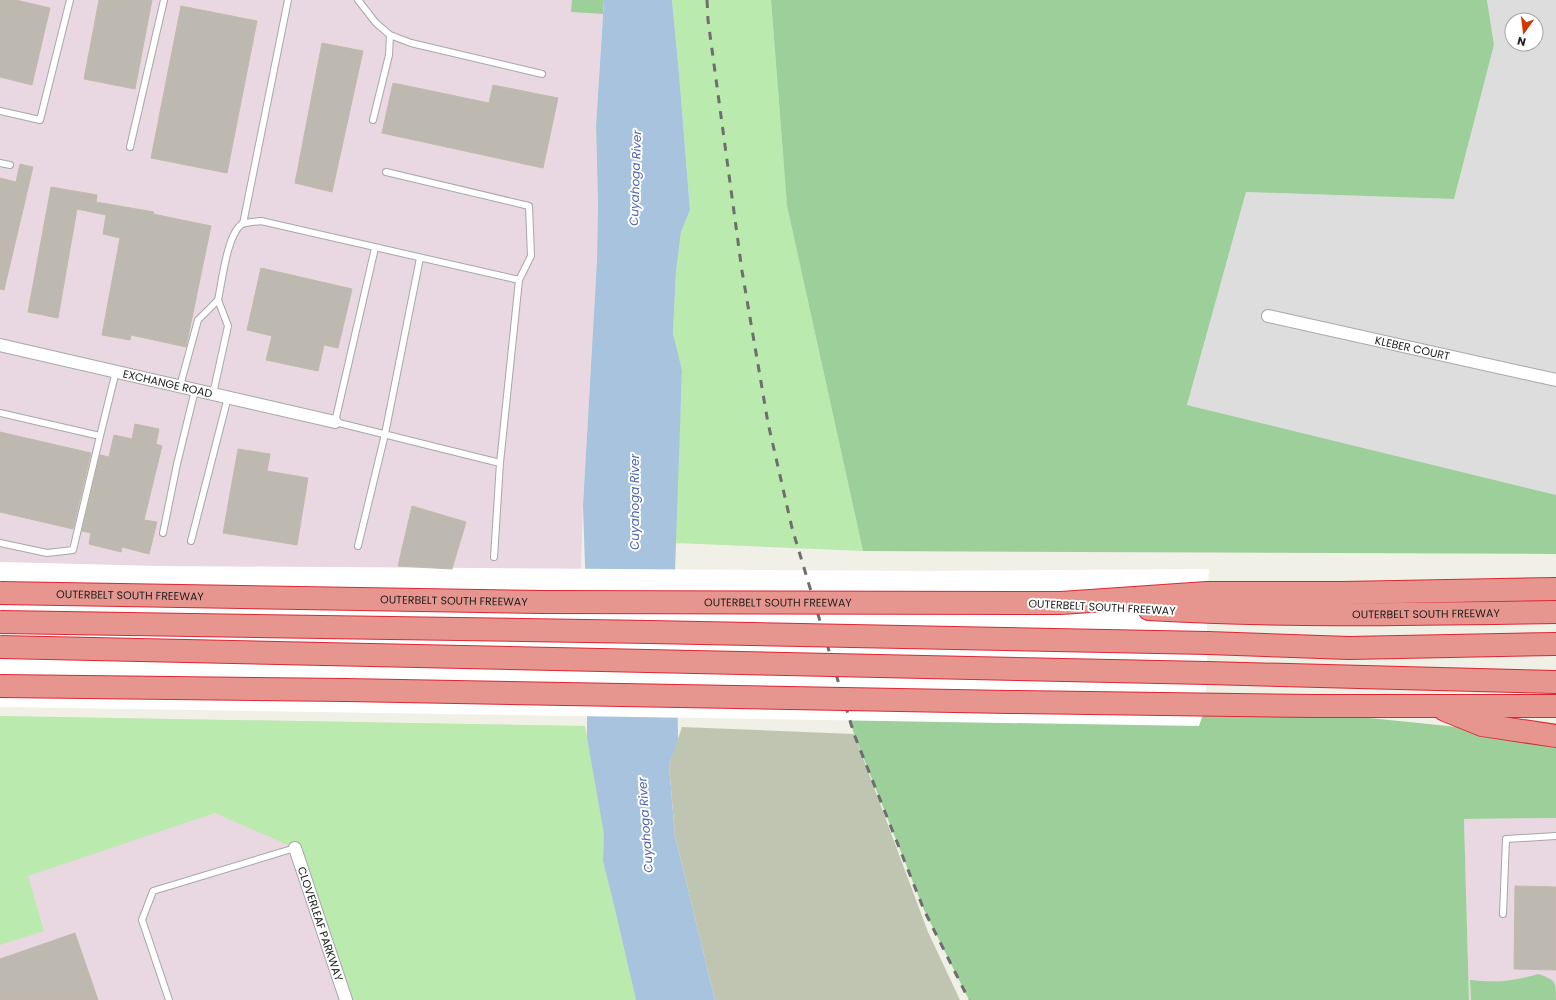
<svg xmlns="http://www.w3.org/2000/svg" width="1556" height="1000" font-family="Poppins,sans-serif">
<rect width="100%" height="100%" fill="#f0f0e6"/>
<path fill="#dedddd" fill-rule="evenodd" d="M 1487,0 L 1556,0 L 1556,500 L 1187,405 L 1246,192 L 1454,199 L 1494,45 ZM 1512,20 L 1536,20 L 1536,44 L 1512,44 Z"/>
<path fill="#e9d8e2" d="M 0,0 L 572,0 L 572,12 L 603,14 L 596,126 L 598,203 L 597,260 L 583,505 L 580,602 L 0,590 Z
M 0,716 L 585,726 L 636,1000 L 0,1000 Z
M 1556,818 L 1556,1000 L 1469,1000 L 1464,819 Z"/>
<path fill="#c0c5b2" d="M 682,727 L 854,734 L 928,932 L 960,1000 L 715,1000 L 675,836 L 669,765 Z"/>
<path fill="#baeaad" d="M 672,0 L 771,0 L 787,206 L 863,551 L 675,543 L 682,370 L 673,333 L 676,272 L 681,232 L 690,210 L 679,73 Z
M 0,716 L 585,726 L 604,834 L 603,861 L 614,905 L 636,1000 L 346,1000 L 295,848 L 215,813 L 28,876 L 44,931 L 0,945 Z"/>
<path fill="#9dcf9b" d="M 572,0 L 604,0 L 603,14 L 571,12 Z
M 771,0 L 1487,0 L 1494,45 L 1454,199 L 1246,192 L 1187,405 L 1556,495 L 1556,554 L 863,551 L 787,206 Z
M 842,696 L 1311,712 L 1556,737 L 1556,818 L 1464,819 L 1469,1000 L 969,1000 L 924,910 L 854,734 Z
M 1539,974 C 1556,981 1556,980 1556,1000 L 1471,1000 L 1470,980 C 1499,983 1512,981 1539,974 Z"/>
<path fill="#a7c3de" d="M 604,0 L 672,0 L 679,73 L 690,210 L 681,232 L 676,272 L 673,333 L 682,370 L 673,629 L 677,668 L 678,740 L 669,765 L 675,836 L 715,1000 L 636,1000 L 614,905 L 603,861 L 604,834 L 587,738 L 587,627 L 583,505 L 597,260 L 598,203 L 596,126 Z"/>
<path fill="#fff" d="M 0,562 L 159,566 L 923,571 L 1209,569 L 1206,612 L 1208,643 L 1205,708 L 1199,726 L 0,707 Z"/>
<path fill="#bdb9b0" stroke="#c2bba9" d="M 0,0 L 16,0 L 50,8 L 32,85 L 0,77 Z
M 99,0 L 152,0 L 135,89 L 84,79 Z
M 181,6 L 257,21 L 227,173 L 151,158 Z
M 322,43 L 363,51 L 332,192 L 295,183 Z
M 393,83 L 489,103 L 493,85 L 558,98 L 543,168 L 382,133 Z
M 20,164 L 33,167 L 4,290 L 0,289 L 0,178 L 16,182 Z
M 51,187 L 97,195 L 96,202 L 154,212 L 153,214 L 211,226 L 186,347 L 131,335 L 130,340 L 102,335 L 120,238 L 103,234 L 106,215 L 77,209 L 58,318 L 28,312 Z
M 261,268 L 352,289 L 338,348 L 324,345 L 318,371 L 266,360 L 272,336 L 247,330 Z
M 135,424 L 159,429 L 156,444 L 162,446 L 144,520 L 157,522 L 149,554 L 122,547 L 121,552 L 89,544 L 91,533 L 82,531 L 100,455 L 109,457 L 114,435 L 132,439 Z
M 0,432 L 91,453 L 73,529 L 0,512 Z
M 238,449 L 270,454 L 267,471 L 308,478 L 297,545 L 223,533 Z
M 412,506 L 466,522 L 452,569 L 398,566 Z
M 1515,886 L 1556,887 L 1556,970 L 1514,969 Z
M 75,933 L 98,1000 L 0,1000 L 0,959 Z"/>
<g fill="none" stroke-linecap="round" stroke-linejoin="round">
<g stroke="#a7a7a7" stroke-width="8">
<path id="service" d="M 358,0 L 376,23 L 390,35 L 411,43 L 542,74
M 0,111 L 40,120 L 70,0
M 373,120 L 389,55 L 390,35
M 130,147 L 164,0
M 0,163 L 10,165
M 386,172 L 529,206 L 531,256 L 519,280
M 243,224 L 288,0
M 375,248 L 335,422 L 500,463 L 494,557
M 218,300 C 222,282 227,234 242,224 C 247,222 255,222 261,221 L 519,280 L 500,463
M 180,386 L 198,320 L 218,300 L 228,326 L 213,394
M 0,413 L 100,436 L 116,371
M 163,533 L 177,464 L 195,390
M 191,541 L 228,397
M 0,543 L 47,553 L 73,550 L 100,436
M 358,546 L 385,434 L 420,258
M 1503,914 L 1506,839 L 1556,836
M 169,1000 L 142,920 L 153,891 L 295,848"/>
</g>
<g stroke="#a7a7a7" stroke-width="14">
<g id="minor">
<path id="s1" d="M 1268,316 L 1556,380"/>
<path id="s2" d="M 0,345 L 335,422"/>
<path id="s3" d="M 295,848 L 346,1000"/>
</g>
</g>
<g stroke="#db2734" stroke-width="24">
<g id="motorway">
<path d="M 1061,603 L 1207,593 L 1343,593 L 1556,589"/>
<path id="s4" d="M 1149,609 C 1284,617 1421,614 1556,612"/>
<path d="M 1208,643 L 1349,648 L 1556,644"/>
<path d="M 1207,673 L 1556,682"/>
<path d="M 1009,702 L 1314,706 L 1556,706"/>
<path d="M 1445,710 L 1482,725 L 1556,736"/>
</g>
</g>
<use href="#service" stroke="#fff" stroke-width="6"/>
<use href="#minor" stroke="#fff" stroke-width="12"/>
<use href="#motorway" stroke="#e7968f" stroke-width="22"/>
<path stroke="#6e6e6e" stroke-width="3" stroke-dasharray="8 8" stroke-linecap="butt" d="M 707,0 L 708,20 L 742,271 L 768,423 L 792,528 L 854,734 L 924,910 L 969,1000"/>
<g stroke="#db2734" stroke-width="24" stroke-linecap="butt">
<g id="motorway-bridge">
<path id="s5" d="M 0,593 L 543,602 L 1061,603"/>
<path d="M 0,622 L 649,632 L 1208,643"/>
<path d="M 0,647 L 1207,673"/>
<path d="M 0,686 L 346,690 L 1009,702"/>
</g>
</g>
<use href="#motorway-bridge" stroke="#e7968f" stroke-width="22"/>
</g>
<g text-anchor="middle" dominant-baseline="central" stroke-width="4" stroke-linejoin="round" paint-order="stroke">
<g font-size="11" fill="#202020" stroke="#fff">
<text stroke="none"><textPath href="#s1" startOffset="148">KLEBER COURT</textPath></text>
<text stroke="none"><textPath href="#s2" startOffset="172">EXCHANGE ROAD</textPath></text>
<text stroke="none"><textPath href="#s5" startOffset="130">OUTERBELT SOUTH FREEWAY</textPath></text>
<text stroke="none"><textPath href="#s5" startOffset="454">OUTERBELT SOUTH FREEWAY</textPath></text>
<text stroke="none"><textPath href="#s5" startOffset="778">OUTERBELT SOUTH FREEWAY</textPath></text>
<text transform="translate(1102 607) rotate(3)">OUTERBELT SOUTH FREEWAY</text>
<text stroke="none"><textPath href="#s4" startOffset="277">OUTERBELT SOUTH FREEWAY</textPath></text>
<text stroke="none"><textPath href="#s3" startOffset="80">CLOVERLEAF PARKWAY</textPath></text>
</g>
<g font-size="12" font-style="italic" fill="#4c63b0" stroke="#fff">
<text transform="translate(635 178) rotate(-88)">Cuyahoga River</text>
<text transform="translate(634 502) rotate(-90)">Cuyahoga River</text>
<text transform="translate(645 825) rotate(-94)">Cuyahoga River</text>
</g>
</g>
<g transform="translate(1524 32) rotate(194)"><circle r="19" fill="#ffffff" stroke="#a6a6a6"/>
<path d="M0-3L7 15L0 10L-7 15Z" fill="#cf3801"/>
<text y="-6" font-size="11" font-weight="bold" text-anchor="middle" fill="#202020">N</text>
</g>
</svg>
